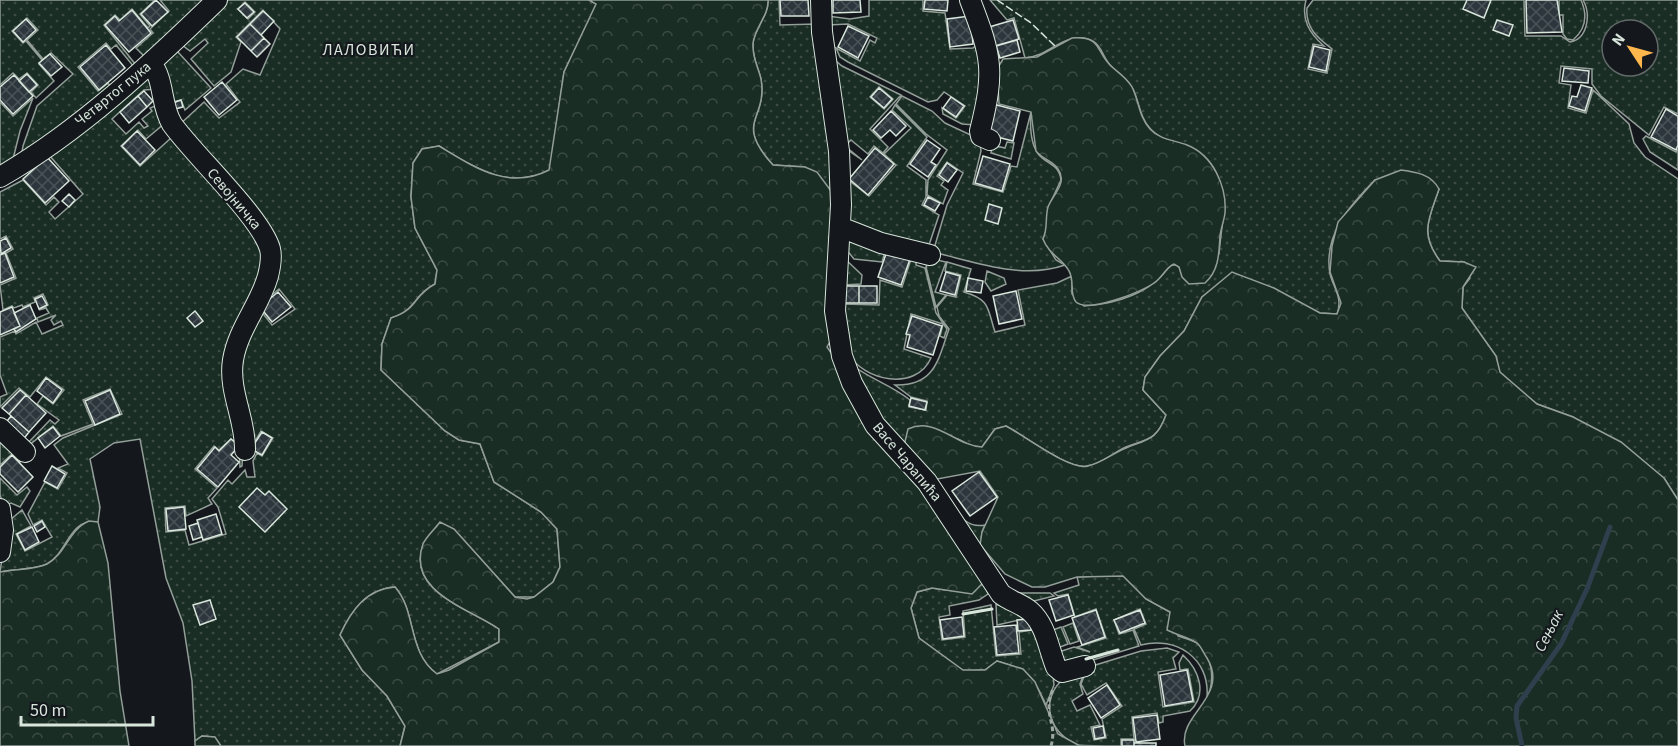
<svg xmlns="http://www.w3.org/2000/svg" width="1678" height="746" font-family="'Source Sans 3',sans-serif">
<defs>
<pattern id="grass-dots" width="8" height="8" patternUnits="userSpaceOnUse" patternTransform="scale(1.5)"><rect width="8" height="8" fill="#1a2d24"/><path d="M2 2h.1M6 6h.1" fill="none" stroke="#3b4b43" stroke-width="1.8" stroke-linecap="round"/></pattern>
<pattern id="forest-crowns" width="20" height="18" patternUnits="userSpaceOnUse" patternTransform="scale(1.5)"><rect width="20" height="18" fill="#1a2d24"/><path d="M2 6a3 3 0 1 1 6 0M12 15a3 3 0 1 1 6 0" fill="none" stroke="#3b4b43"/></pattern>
<pattern id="building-cross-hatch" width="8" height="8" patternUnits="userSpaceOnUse" patternTransform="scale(1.5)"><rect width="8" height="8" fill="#2c363c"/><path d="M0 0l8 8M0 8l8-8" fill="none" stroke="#4a5358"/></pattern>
</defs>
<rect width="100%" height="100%" fill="#14181c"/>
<path fill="url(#grass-dots)" stroke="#939e99" stroke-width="1.5" fill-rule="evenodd" d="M 0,0 L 155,0 L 140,14 L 150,26 L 148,28 L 132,9 L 120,20 L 115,15 L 104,25 L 136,65 L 134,67 L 116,45 L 111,49 L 106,43 L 78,67 L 98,91 L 108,83 L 110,86 L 26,152 L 22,152 L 23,146 L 37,106 L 73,74 L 51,53 L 43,59 L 27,40 L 38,30 L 27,18 L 12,31 L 23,43 L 26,41 L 42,60 L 39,64 L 54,81 L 36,98 L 31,92 L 38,85 L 27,73 L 19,79 L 13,73 L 0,85 Z
M 160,0 L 207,0 L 145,57 L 136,48 L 153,33 L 150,29 L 169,11 Z
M 227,0 L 589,0 L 597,4 L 564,72 L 550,170 C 508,191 474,167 439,146 L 422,149 L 413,163 L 411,197 L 415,228 L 437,270 L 435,284 C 412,296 418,309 391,318 L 382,344 L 381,370 L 445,431 L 459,440 L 480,444 L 494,482 L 541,512 L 557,529 L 560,567 L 553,582 L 534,597 L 515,597 L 454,529 L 440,523 C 435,529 426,537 423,545 C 406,592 471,609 499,629 L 499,642 L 437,674 C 407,652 417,612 395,587 C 366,589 351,611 340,635 L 362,670 L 387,696 L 405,726 L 400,746 L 221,746 L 214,737 L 202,736 L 195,741 L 192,681 L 183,623 L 166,578 L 140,439 L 114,443 L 90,459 L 100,507 L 98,522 C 68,518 69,552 47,564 C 35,570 14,569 0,572 L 6,533 L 3,509 L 10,520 L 22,510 L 31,526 L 16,534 L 25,551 L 52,537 L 42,520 L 33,525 L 28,514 L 45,482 L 58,489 L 67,473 L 58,468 L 68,464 L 54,445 L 63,438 L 122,414 L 110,389 L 83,400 L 93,424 L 61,436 L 53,426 L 28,446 L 26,445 L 50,420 L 55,424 L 59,420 L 37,404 L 43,396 L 53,404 L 64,390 L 46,377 L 30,397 L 19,388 L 0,407 L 0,397 L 7,394 L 0,375 L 0,337 L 15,331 L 16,334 L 36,322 L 42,334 L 63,325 L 61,321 L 54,325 L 51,320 L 56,315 L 38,322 L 37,318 L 49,313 L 46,308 L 39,310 L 48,305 L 43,294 L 34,298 L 35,302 L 23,307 L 22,305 L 14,308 L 12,306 L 3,310 L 0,285 L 16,278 L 6,253 L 13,249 L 6,236 L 0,239 L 0,192 L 23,180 L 46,205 L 54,197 L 59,202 L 49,212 L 55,219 L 83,194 L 49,155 L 152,73 L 157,79 L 160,103 L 157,89 L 144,90 L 112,119 L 126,134 L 139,122 L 144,128 L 148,126 L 142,119 L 152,111 L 150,108 L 160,104 L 171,129 L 171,136 L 164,124 L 146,139 L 138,130 L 121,146 L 140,166 L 171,138 L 179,138 C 206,170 277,234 264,277 C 255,307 233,331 230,362 C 226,397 245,431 242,466 L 240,467 L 239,446 L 231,439 L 219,450 L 214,446 L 195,469 L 217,488 L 208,498 L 212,504 L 186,516 L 185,506 L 165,508 L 166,532 L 185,530 L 189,545 L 226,534 L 218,507 L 212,499 L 228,480 L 232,484 L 245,470 L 247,477 L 255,477 L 253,461 L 257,453 L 262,456 L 273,438 L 261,431 L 250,450 C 239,384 225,371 257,306 L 272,325 L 295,309 L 279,289 L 261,304 L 259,302 C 272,275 277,257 264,229 L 177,127 L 204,102 L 219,118 L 240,102 L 226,84 L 243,69 L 260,75 L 280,29 L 263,10 L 236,37 L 241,42 L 231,72 L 214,86 L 191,59 L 208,43 L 205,39 L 190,51 L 182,45 ZM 245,2 L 255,12 L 248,19 L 238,9 Z
M 768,0 L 779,0 L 780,25 L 816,24 L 837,198 L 805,167 L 773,165 C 733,121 768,121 761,79 C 758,66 752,58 753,43 C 755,27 769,15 768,0 Z
M 869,0 L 923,0 L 923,11 L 945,13 L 950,49 L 973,48 L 981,41 L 983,52 L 975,125 L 962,124 L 943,114 L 942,108 L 956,118 L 965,106 L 944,92 L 937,100 L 928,102 L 848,62 L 840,57 L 836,48 L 860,61 L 870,40 L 875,43 L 877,38 L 848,24 L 828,25 L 828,16 L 850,19 L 869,16 Z
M 990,0 L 1306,0 C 1301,19 1309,33 1324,46 L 1313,44 L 1308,69 L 1327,73 L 1332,49 C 1318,38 1305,28 1307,8 L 1313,0 L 1524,0 L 1525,36 L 1561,36 L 1570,42 C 1588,39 1591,14 1583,0 L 1678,0 L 1678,114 L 1664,107 L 1649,135 L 1601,96 L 1592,84 L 1592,69 L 1561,66 L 1559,83 L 1571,85 L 1568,108 L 1586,113 L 1593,90 L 1629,124 L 1634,143 L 1645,157 L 1678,179 L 1678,500 L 1664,478 L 1573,417 L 1537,404 L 1508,381 L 1499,372 L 1496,356 L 1462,308 L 1463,287 L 1470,278 L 1464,262 L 1440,261 C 1419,233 1429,219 1439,189 L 1375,180 C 1350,205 1323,235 1330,274 C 1334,289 1343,298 1337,314 L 1320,313 L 1232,273 L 1202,297 L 1184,331 L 1160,356 L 1145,377 L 1143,390 L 1166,415 C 1157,440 1148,439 1126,447 C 1113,453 1102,463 1088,466 C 1070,471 1025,436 1006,426 L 995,429 L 982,447 L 974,447 L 958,439 L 903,450 L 891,437 L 848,362 C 867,378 890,384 910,400 L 909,407 L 926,410 L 927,401 L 911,397 L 895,385 C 935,386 938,360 949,329 L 939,316 L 937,307 L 947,295 L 956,297 L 961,275 L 945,271 L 947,262 L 971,269 L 964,292 C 991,300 987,308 995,332 L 1025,325 L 1018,290 L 1057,283 L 1072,276 L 1072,294 L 1084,306 C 1116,304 1152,293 1170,265 L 1177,265 L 1181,269 L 1219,254 C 1221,226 1229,201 1217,174 C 1200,137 1167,151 1148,126 C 1139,115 1139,101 1133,89 C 1127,78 1119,74 1111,66 C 1102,57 1102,43 1088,39 C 1064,32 1048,57 1025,58 L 1014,18 L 1007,20 ZM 1612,30 L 1648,30 L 1648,66 L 1612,66 Z
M 1559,0 L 1581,0 C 1588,16 1586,29 1573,40 L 1567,39 L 1563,34 L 1563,15 L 1559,15 Z
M 177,51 L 211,88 L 185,110 L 181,100 L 173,102 L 162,64 Z
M 830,56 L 842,66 L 901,95 L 870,129 L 888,147 L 883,153 L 874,146 L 868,154 L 851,140 L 845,146 L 862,160 L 845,148 ZM 879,87 L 893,99 L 884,109 L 870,97 Z
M 902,96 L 932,111 L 945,123 L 973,136 L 980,144 L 981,151 L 973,184 L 1003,192 L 1011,166 L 1017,167 L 1031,112 C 1030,125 1030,144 1039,155 C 1048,165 1059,164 1061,180 L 1048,208 L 1048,226 L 1043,239 L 1056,260 L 1065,265 C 1022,280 975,262 933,252 L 947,205 L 963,173 L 947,162 L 937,176 L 944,181 L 941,185 L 948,190 L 943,204 L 927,195 L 928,180 L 947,150 L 926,134 L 896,104 Z
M 33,98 L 20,131 L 13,159 L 0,169 L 0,102 L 13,116 Z
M 895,105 L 927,137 L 907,166 L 926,180 L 926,197 L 922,205 L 939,215 L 927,251 L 849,225 L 847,179 L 869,196 L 896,165 L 884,154 L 911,128 L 892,110 Z
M 1646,136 L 1676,152 L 1678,149 L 1678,170 L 1650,152 L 1643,139 Z
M 1007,142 L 1014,143 L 1011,159 L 991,153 L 992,145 L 1005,148 Z
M 845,237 L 886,248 L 882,262 L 854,259 L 846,249 Z
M 912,256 L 916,256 L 916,265 L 925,268 L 936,313 L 947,329 L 944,338 L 940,336 L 943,324 L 911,314 L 904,349 L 931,358 C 916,392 863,381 848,353 C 834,325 840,286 843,257 L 862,275 L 861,284 L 844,285 L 844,304 L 879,305 L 880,280 L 902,287 Z
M 928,258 L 946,262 L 935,292 L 946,295 L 936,307 L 926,267 Z
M 987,271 L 1004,278 L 1006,284 L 991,291 L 985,282 Z
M 0,434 L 24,459 L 20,462 L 12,454 L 0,465 Z
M 0,478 L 17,495 L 27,487 L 30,491 L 20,507 L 11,503 L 4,506 L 0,495 Z
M 945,496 C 957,511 964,529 985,525 L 982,532 L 984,552 Z
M 983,575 L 988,594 L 979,600 L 949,606 L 950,615 L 939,617 L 942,640 L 965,637 L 963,611 L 991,605 L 996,656 L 1021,654 L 1019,632 L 1032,630 L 1030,616 L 1053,673 L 1054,685 L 1046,705 C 1033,676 1028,669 997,661 L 985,670 L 963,671 L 919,638 L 911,608 L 917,592 L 932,588 L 946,590 Z
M 1114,575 L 1124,576 L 1146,599 L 1170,612 L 1170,621 L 1178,636 C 1184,638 1192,640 1197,643 C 1213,654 1215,682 1207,697 C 1210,658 1176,636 1141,645 L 1134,629 L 1146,624 L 1140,609 L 1114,620 L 1119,634 L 1133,630 L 1139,646 L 1067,668 L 1056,653 L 1074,647 L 1090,652 L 1077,647 L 1106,638 L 1096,609 L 1075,617 L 1068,594 L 1058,596 L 1054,593 L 1079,585 L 1077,577 Z
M 1009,593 L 1050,593 L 1054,596 L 1030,602 Z
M 996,604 L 1023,614 L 1024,619 L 997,625 Z
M 1073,623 L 1079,641 L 1070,644 L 1063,627 Z
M 1061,627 L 1068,644 L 1055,649 L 1053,630 Z
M 1167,648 L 1179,652 L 1173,658 L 1176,669 L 1158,672 L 1163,707 L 1194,702 L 1188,669 L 1180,670 L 1179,663 L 1183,655 C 1199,670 1208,694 1190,711 L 1163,716 L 1163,722 L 1159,723 L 1157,713 L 1132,717 L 1134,739 L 1121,739 L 1121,746 C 1108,746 1089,746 1078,745 C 1051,735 1039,703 1061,681 L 1083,676 L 1080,684 L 1083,694 L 1072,701 L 1077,711 L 1090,705 L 1100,725 L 1091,727 L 1094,740 L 1106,738 L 1102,719 L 1122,706 L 1106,683 L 1087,695 L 1081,684 L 1085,674 L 1094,672 L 1093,668 L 1089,667 L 1141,651 Z"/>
<path fill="url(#forest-crowns)" stroke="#939e99" stroke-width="1.5" d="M 589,0 L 768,0 C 769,15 755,27 753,43 C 752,58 758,66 761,79 C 768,120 733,121 773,165 L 805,167 L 817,172 L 837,199 L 831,340 L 827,347 L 983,575 L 982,584 L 972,594 L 932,588 L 917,592 L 911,608 L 919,638 L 963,670 L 985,670 L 997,661 L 1023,669 L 1035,682 L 1058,734 L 1080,746 L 400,746 L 405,726 L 387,696 L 362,670 L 340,635 C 351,611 366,589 395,587 C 417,612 407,652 437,674 L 449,670 L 499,642 L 499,629 C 471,609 406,592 423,544 C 426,537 435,529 440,522 L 454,529 L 515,597 L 527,599 L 534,597 L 553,582 L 560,567 L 557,529 L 541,512 L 494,482 L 480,444 L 459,440 L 445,431 L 381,370 L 382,344 L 391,318 C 419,309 412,296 435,284 L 437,270 L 415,228 L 411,197 L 413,163 L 422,149 L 439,146 C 474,167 508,191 549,170 L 564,72 L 596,4 Z
M 1072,38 C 1103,36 1095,52 1112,67 C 1120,74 1127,78 1132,87 C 1139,101 1139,117 1150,129 C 1160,140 1174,140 1187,145 C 1213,155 1227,187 1225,213 C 1224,221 1221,228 1220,236 C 1219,253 1219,271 1205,283 L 1189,284 L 1182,277 L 1179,267 L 1174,264 C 1166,267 1162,278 1154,283 C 1142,292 1088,313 1076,302 C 1069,294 1075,281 1069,271 C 1062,258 1049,255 1043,239 C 1048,229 1045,217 1048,207 C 1053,194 1068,183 1058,169 C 1053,161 1042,159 1036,151 L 1031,112 L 999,104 L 997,69 L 1003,59 L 1037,57 Z
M 1401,170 C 1416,172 1431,174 1439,189 C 1429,219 1419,233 1440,261 L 1464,262 L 1476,267 L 1463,287 L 1462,308 L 1496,356 L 1500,372 L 1537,404 L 1573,417 L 1621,442 L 1664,478 L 1678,500 L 1678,746 L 1185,746 C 1178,714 1230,697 1207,658 C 1204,654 1201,646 1197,643 C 1188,637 1177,635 1167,630 L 1170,612 L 1146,599 L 1123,576 L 1077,577 L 1045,587 L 1032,587 L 1005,574 L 980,545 L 982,532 L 998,497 L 980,471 L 932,480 L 903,450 L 908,429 C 935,416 956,446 982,447 L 995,429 L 1006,426 C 1025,436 1070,471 1088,466 C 1102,463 1113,453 1126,448 C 1148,439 1157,440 1166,415 L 1143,390 L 1145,377 L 1160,356 L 1184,331 L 1202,297 L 1232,272 L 1274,288 L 1320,313 L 1337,314 L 1341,303 L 1330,272 L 1332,246 L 1338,222 L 1375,180 Z
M 89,521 L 98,522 L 108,563 L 120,691 L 129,746 L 0,746 L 0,572 C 14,569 35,570 47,564 C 66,554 68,530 89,521 Z
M 202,736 L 215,737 L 221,746 L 195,746 L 195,741 Z"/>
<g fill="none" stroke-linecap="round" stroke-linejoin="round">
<path stroke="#2f3f4d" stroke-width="5" d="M 1522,746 L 1516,718 L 1517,706 L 1561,644 L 1587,589 L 1610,527"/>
</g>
<path fill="url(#building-cross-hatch)" stroke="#d8e6dc" stroke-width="1.5" d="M 156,0 L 168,12 L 152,26 L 141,14 Z
M 780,0 L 808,0 L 809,16 L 781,16 Z
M 833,0 L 860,0 L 861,12 L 833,13 Z
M 925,0 L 948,0 L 947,11 L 924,9 Z
M 1467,0 L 1491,0 L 1484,18 L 1463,9 Z
M 1526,0 L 1557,0 L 1562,32 L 1527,33 Z
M 245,3 L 254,12 L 247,18 L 238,9 Z
M 132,10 L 151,33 L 129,52 L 105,25 L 115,16 L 119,21 Z
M 263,11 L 274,21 L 261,35 L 250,24 Z
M 970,16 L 973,44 L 950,47 L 947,19 Z
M 26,19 L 36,30 L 23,42 L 13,31 Z
M 1013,20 L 1019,39 L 995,46 L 989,27 Z
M 1497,20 L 1513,25 L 1509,36 L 1493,30 Z
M 250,24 L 264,38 L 251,51 L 237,37 Z
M 848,26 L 869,36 L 858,58 L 838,47 Z
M 264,38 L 270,44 L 257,57 L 251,51 Z
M 1017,40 L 1020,52 L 1000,58 L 996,46 Z
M 106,45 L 125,68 L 99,90 L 80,67 Z
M 1314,46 L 1330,50 L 1326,71 L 1309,67 Z
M 50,54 L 62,67 L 51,76 L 39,63 Z
M 1564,68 L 1589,71 L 1588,83 L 1562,81 Z
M 27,74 L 37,85 L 29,92 L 19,81 Z
M 14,75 L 33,96 L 13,114 L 0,100 L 0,87 Z
M 222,82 L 237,100 L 219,115 L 204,97 Z
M 1581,85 L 1592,88 L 1585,111 L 1569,106 L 1572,96 L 1577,97 Z
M 879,88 L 892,99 L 884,108 L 871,97 Z
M 144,91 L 153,101 L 147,107 L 138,96 Z
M 138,96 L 147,107 L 129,123 L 120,112 Z
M 951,97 L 964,106 L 956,117 L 943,108 Z
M 181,100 L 183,107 L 175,109 L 173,103 Z
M 993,104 L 1020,111 L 1013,141 L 985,134 Z
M 1666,109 L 1678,116 L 1678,145 L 1676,150 L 1651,137 Z
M 891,111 L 906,126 L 896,136 L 890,130 L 881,138 L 873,130 Z
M 137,131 L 155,150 L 140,165 L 122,146 Z
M 927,140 L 940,149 L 931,162 L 936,165 L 928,177 L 910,164 Z
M 875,148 L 894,164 L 868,195 L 849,179 Z
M 983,156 L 1010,164 L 1002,191 L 975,183 Z
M 47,157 L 69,181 L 45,203 L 23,179 Z
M 947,163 L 957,170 L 948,182 L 939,175 Z
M 69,194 L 75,200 L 69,207 L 62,201 Z
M 928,197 L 940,203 L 935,211 L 924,205 Z
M 989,204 L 1002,208 L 998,224 L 985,220 Z
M 6,238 L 11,248 L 1,254 L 0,241 Z
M 887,251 L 910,259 L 901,285 L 878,277 Z
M 5,253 L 14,277 L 0,283 L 0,255 Z
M 946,272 L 960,276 L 955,295 L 940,291 Z
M 968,278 L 983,281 L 981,293 L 966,291 Z
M 846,286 L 859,286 L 859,303 L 845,303 Z
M 859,286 L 877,286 L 877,303 L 859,303 Z
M 1016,291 L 1022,319 L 999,324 L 993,296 Z
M 278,292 L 291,307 L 272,322 L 260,307 Z
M 42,296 L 47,305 L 39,309 L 35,299 Z
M 30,305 L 36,319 L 16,332 L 14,329 L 20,326 L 14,313 Z
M 12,307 L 20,326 L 0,335 L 0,312 Z
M 195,311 L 203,321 L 195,327 L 187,318 Z
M 912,316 L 942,326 L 933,355 L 907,347 L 910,335 L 906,334 Z
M 46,378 L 62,390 L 53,403 L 37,391 Z
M 20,390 L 26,395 L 9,414 L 2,408 Z
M 110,390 L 120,414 L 95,425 L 85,401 Z
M 26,395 L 46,413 L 29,432 L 9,414 Z
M 911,398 L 927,402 L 925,410 L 909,406 Z
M 11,416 L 29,432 L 22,441 L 4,425 Z
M 53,427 L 60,436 L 45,448 L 38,438 Z
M 262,432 L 272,438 L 262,455 L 251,449 Z
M 231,439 L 239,446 L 231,455 L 239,462 L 218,487 L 197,469 L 215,447 L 219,451 Z
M 12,455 L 33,477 L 18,492 L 0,474 L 0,467 Z
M 52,466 L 65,474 L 57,488 L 44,481 Z
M 979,472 L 997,497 L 970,516 L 952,491 Z
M 257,488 L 265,495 L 269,491 L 287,509 L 265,532 L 239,507 Z
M 184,507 L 186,529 L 168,531 L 166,509 Z
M 216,514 L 222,534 L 203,540 L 197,520 Z
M 42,521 L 45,527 L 37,532 L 34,526 Z
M 198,523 L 202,537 L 193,540 L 189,526 Z
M 32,527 L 39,542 L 25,550 L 17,534 Z
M 1068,595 L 1074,615 L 1056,621 L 1049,600 Z
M 210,600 L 216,619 L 200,625 L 193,605 Z
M 1096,610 L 1105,637 L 1082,645 L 1072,618 Z
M 1140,610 L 1145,623 L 1120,633 L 1114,620 Z
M 962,617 L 964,636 L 943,639 L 940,620 Z
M 1030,619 L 1031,630 L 1018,631 L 1017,620 Z
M 1016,625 L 1019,653 L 997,655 L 994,627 Z
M 1187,670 L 1193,701 L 1165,706 L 1160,675 Z
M 1107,685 L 1120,705 L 1101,718 L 1088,698 Z
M 1157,715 L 1160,739 L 1136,742 L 1133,718 Z
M 1103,726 L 1105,737 L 1095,739 L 1093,728 Z
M 1122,740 L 1134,740 L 1134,746 L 1122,746 Z
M 1134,743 L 1156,743 L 1156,746 L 1134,746 Z"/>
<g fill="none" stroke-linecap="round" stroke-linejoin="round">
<g stroke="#d8e6dc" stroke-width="22">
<path id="minor" d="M 821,0 L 822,32 L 839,151 L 841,205 L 835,311 L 842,356 L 852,383 L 875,425 L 927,482 L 1001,594 C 1010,601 1022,604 1030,611 C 1046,625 1048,647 1056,667 L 1062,672 L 1085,666
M 970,0 C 992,57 995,71 980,131 L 981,136 L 990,140
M 151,63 C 165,81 160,104 172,124 C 194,155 261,217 270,249 C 272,257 270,268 268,276 C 260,305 238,329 233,360 C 228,391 246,420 245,450
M 0,177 C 80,131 151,64 217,0
M 840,227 L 881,243 L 930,255
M 0,428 L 25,452
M 0,509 L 3,530 L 0,552"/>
</g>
<path stroke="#9da8a2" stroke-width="3" stroke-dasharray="4.5 3" stroke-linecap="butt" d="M 1051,746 C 1058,722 1041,714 1054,687"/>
<use href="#minor" stroke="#14181c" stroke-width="20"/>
<path stroke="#d8e6dc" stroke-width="1.5" stroke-dasharray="8 3" stroke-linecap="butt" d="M 997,0 L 1031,23 L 1055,46"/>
<path stroke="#d8e6dc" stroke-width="3" d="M 963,614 L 992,609
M 1086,659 L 1118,650"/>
</g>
<g text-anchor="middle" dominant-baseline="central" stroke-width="4.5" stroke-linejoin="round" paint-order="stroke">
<g font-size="15" fill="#d8e6dc" stroke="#14181c">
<text transform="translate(113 94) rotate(-39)">Четвртог пука</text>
<text transform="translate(234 199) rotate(50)">Севојничка</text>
<text transform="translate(907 462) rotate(50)">Васе Чарапића</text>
</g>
<g font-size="16" letter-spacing="1.5" fill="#d8e6dc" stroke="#14181c">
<text x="369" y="50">ЛАЛОВИЋИ</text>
</g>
<g font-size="16" font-style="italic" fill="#d8e6dc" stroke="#14181c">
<text transform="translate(1549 631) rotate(-63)">Сењак</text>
</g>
</g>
<g transform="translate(1630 48) rotate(306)"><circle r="28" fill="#14181c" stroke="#626a69" stroke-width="1.5"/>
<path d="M0-4.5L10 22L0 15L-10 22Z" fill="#ffb74d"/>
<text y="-9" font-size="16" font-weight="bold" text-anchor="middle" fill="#d8e6dc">N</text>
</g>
<path d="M21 716v9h132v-9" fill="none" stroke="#d8e6dc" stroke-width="3"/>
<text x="30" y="716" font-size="18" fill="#d8e6dc" stroke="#14181c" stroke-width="4.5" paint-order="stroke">50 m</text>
</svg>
